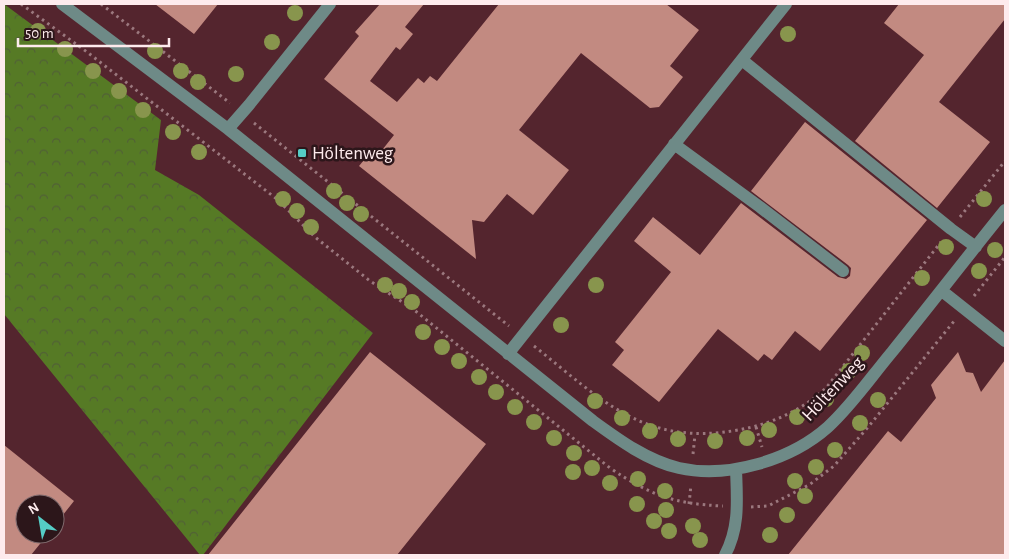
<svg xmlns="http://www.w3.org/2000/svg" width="1009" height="559" font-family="'Alegreya Sans',sans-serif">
<defs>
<pattern id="forest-crowns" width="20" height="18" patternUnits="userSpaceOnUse" patternTransform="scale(1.25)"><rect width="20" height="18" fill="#567a25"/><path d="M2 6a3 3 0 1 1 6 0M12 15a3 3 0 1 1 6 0" fill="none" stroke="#516036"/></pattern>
</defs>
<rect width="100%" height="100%" fill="#54252e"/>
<path fill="url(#forest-crowns)" d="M 4,4 L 161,120 L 155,170 L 199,195 L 373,333 L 203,555 L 200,555 L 4,314 Z"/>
<path fill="#c28a81" d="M 155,4 L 218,4 L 194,34 Z
M 380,4 L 424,4 L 405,27 L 413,34 L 400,50 L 396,47 L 370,81 L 397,102 L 418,78 L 424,83 L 430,76 L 437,81 L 499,4 L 666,4 L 699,30 L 670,66 L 683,77 L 659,107 L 650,108 L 581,53 L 519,130 L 569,170 L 533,215 L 507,194 L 484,222 L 472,220 L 476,259 L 359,166 L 369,154 L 375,159 L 394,135 L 324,79 L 359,36 L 355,32 Z
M 899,4 L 1005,4 L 1005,19 L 939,102 L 990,142 L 937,208 L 855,141 L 924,55 L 884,23 Z
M 805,122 L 927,220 L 820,351 L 795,331 L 772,360 L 764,354 L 758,361 L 718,329 L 659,402 L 612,365 L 624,350 L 615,342 L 671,272 L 634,241 L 653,217 L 700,255 L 741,203 L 838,277 L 846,279 L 850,276 L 851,268 L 848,265 L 751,191 Z
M 370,352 L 486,444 L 397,555 L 208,555 Z
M 958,352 L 966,372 L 973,373 L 981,392 L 1005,360 L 1005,555 L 788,555 L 888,431 L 901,442 L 936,398 L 931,385 Z
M 4,445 L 74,501 L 55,525 L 55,504 L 25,504 L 25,534 L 48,534 L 31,555 L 4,555 Z"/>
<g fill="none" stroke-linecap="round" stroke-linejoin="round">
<path stroke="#9b787e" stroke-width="3" stroke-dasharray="2.5 4" stroke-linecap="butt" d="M 21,4 L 87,52 L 278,200 L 315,237 L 370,281 L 413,309 L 610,468 C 650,495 674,504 723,506
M 101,4 L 230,103
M 254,123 L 509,326
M 960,217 L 1005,161
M 974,296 L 1005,257
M 534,346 C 602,400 644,447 738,430 C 771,424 801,411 826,388 L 941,242
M 756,427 L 762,447
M 693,454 L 695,435
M 689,504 L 691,485
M 751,507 L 768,506 L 809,485 L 834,466 L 869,426 L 955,320"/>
<path stroke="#6e8a87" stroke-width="12" d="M 62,4 L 228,129 L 593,421 C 619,440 648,461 679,468 C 728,479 791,460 828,427 C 852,405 871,377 892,352 C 930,305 967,257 1005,210
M 742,60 L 951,229 L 976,247
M 228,129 L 249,105 L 330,4
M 674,144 L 760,207 L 843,271
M 942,291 L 1005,341
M 508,354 L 786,4
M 725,555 C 740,527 737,499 736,469"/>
</g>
<g fill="#88954d">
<circle cx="295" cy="13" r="8"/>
<circle cx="38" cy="31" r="8"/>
<circle cx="788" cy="34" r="8"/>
<circle cx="272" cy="42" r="8"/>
<circle cx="65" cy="49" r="8"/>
<circle cx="155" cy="51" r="8"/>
<circle cx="93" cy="71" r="8"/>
<circle cx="181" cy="71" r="8"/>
<circle cx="236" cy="74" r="8"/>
<circle cx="198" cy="82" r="8"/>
<circle cx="119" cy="91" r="8"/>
<circle cx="143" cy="110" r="8"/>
<circle cx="173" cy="132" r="8"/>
<circle cx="199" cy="152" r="8"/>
<circle cx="334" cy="191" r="8"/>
<circle cx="283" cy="199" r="8"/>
<circle cx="984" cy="199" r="8"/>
<circle cx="347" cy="203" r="8"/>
<circle cx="297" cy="211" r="8"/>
<circle cx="361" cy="214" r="8"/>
<circle cx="311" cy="227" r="8"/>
<circle cx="946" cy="247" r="8"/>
<circle cx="995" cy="250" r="8"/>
<circle cx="979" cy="271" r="8"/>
<circle cx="922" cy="278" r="8"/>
<circle cx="385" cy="285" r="8"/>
<circle cx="596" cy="285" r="8"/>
<circle cx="399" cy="291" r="8"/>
<circle cx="412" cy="302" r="8"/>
<circle cx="561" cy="325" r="8"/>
<circle cx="423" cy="332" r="8"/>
<circle cx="442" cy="347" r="8"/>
<circle cx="862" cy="353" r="8"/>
<circle cx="459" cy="361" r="8"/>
<circle cx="849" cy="371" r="8"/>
<circle cx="479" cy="377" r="8"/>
<circle cx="496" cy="392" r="8"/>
<circle cx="826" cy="399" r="8"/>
<circle cx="878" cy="400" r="8"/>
<circle cx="595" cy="401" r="8"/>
<circle cx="515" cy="407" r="8"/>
<circle cx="797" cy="417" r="8"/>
<circle cx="622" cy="418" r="8"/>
<circle cx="534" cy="422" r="8"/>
<circle cx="860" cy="423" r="8"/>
<circle cx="769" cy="430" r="8"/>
<circle cx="650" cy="431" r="8"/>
<circle cx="554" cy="438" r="8"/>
<circle cx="747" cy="438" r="8"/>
<circle cx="678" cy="439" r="8"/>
<circle cx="715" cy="441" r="8"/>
<circle cx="835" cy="450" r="8"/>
<circle cx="574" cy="453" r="8"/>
<circle cx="816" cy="467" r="8"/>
<circle cx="592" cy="468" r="8"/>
<circle cx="573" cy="472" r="8"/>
<circle cx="638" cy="479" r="8"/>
<circle cx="795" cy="481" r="8"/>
<circle cx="610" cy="483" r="8"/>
<circle cx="665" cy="491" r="8"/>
<circle cx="805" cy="496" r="8"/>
<circle cx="637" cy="504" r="8"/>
<circle cx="666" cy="510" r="8"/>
<circle cx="787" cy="515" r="8"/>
<circle cx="654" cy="521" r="8"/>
<circle cx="693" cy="526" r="8"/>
<circle cx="669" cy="531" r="8"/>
<circle cx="770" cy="535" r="8"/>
<circle cx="700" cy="540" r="8"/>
</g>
<rect fill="#55cdc6" stroke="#2c161a" stroke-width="2" x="297" y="148" width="10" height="10" rx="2.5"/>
<g text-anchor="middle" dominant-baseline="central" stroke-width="5" stroke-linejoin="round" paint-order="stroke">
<g font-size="19" fill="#feebed" stroke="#2c161a" text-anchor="start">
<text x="312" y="153">Höltenweg</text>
</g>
<g font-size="19" fill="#feebed" stroke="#2c161a">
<text transform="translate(833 389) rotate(-47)">Höltenweg</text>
</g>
</g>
<rect width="1009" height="559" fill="none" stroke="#feebed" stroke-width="10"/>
<g transform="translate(40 519) rotate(329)"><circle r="24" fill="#2c161a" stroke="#806b6e"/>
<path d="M0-4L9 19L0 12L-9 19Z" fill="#55cdc6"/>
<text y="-8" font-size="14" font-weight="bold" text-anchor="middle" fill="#feebed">N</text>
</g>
<path d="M18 38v8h151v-8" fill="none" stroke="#feebed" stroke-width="2.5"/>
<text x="25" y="38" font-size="15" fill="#feebed" stroke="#2c161a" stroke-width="4" paint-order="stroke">50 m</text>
</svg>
